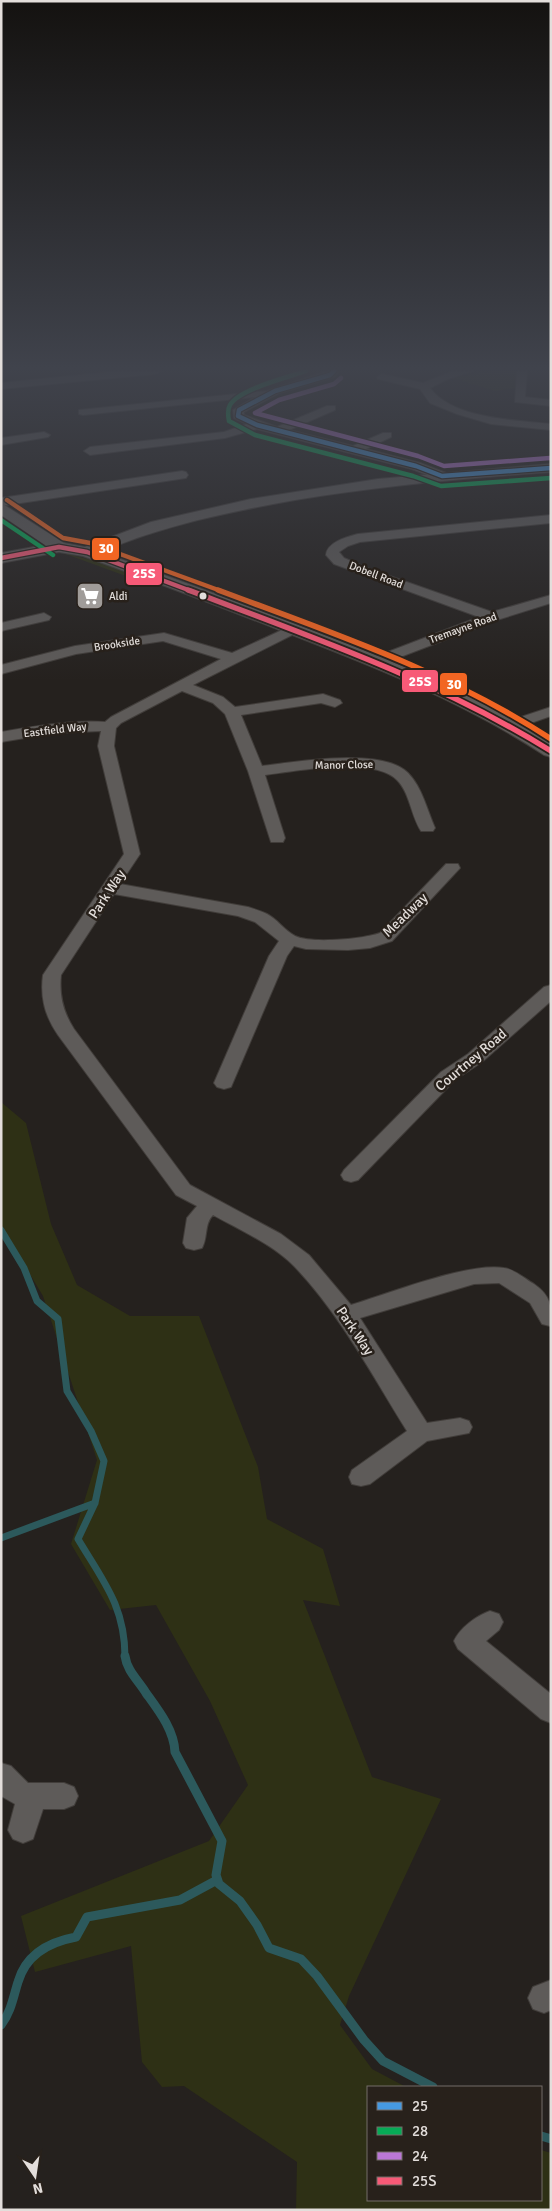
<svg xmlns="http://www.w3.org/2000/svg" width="552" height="2211" font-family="Signika,sans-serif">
<rect width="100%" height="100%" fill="#25211e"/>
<path fill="#2e3015" d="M 491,371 L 517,371 L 515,388 L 495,391 L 453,378 Z
M 60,552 L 107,564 L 146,582 L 145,583 Z
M 1,1102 L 26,1123 L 51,1224 L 77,1285 L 130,1316 L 199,1316 L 258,1467 L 267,1519 L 323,1549 L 340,1606 L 303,1600 L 372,1777 L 441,1799 L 349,1996 L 340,2025 L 372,2069 L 406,2087 L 368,2087 L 368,2200 L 541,2200 L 541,2150 L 551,2153 L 551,2210 L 296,2210 L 297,2162 L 184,2086 L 162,2087 L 142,2062 L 131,1946 L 35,1972 L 21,1916 L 209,1841 L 248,1785 L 210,1701 L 156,1605 L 110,1610 L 71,1544 L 97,1460 L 43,1296 L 1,1226 Z"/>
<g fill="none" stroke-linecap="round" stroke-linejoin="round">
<path stroke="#2c595c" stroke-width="7" d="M 1,1230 L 24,1268 L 37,1301 L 58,1319 L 67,1391 L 91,1431 L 104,1461 L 95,1503 L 78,1539 C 103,1581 125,1606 125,1657
M 1,1538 L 95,1503"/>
<path stroke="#2c595c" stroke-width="9" d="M 125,1656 C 127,1671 138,1680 146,1693 C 159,1711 174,1730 175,1752 L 222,1841 L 216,1875 L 219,1884 L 240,1901 L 257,1925 L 269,1948 L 301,1959 L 317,1976 L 364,2040 L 383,2061 L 433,2087
M 1,2025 C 11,2012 13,1998 18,1982 C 26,1954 49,1942 76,1937 L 87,1917 L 180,1900 L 217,1880
M 541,2136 L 551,2139"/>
<g stroke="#413d3a" stroke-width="2">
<path id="minor" d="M 118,371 L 161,371 L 156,374 L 1,389 L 1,383 Z
M 327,371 L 339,371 L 334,377 L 279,393 L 244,412 L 244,415 L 277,427 L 327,406 L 335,406 L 335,410 L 289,430 L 353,446 L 383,433 L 391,433 L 391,437 L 366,449 L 420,463 L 446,473 L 448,476 L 446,479 L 438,479 L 412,469 L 257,429 L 225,438 L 90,455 L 84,451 L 90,447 L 224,432 L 247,424 L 234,418 L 233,410 L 255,397 L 83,415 L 79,414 L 79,410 L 267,391 Z
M 453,371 L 473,371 L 448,379 L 430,388 C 453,419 515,420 551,424 L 551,430 L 491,424 L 457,414 L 430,403 L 420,389 L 378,379 L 377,377 L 382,374 L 423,383 Z
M 517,371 L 527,371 L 525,397 L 551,400 L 551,406 L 515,402 Z
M 44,432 L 50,435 L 48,437 L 1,445 L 1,438 Z
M 182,471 L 186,472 L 188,475 L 186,478 L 1,506 L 1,498 Z
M 551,515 L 551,523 L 360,542 L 348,546 L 339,552 L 344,558 L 367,568 L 492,612 L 551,595 L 551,603 L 497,620 L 382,664 L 372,664 L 370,661 L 372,658 L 479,617 L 334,564 L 326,555 C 327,542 347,537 358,534 Z
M 44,613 L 51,617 L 49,620 L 1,631 L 1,623 Z
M 293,625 L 298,626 L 300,629 L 298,632 L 193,685 L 223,697 L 235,707 L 323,694 L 340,700 L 342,703 L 335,707 L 321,703 L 241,715 L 262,766 C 295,762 383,747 408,773 C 422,787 427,810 435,828 L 433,831 L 421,831 C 411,816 410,793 397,780 C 374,756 295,771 265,775 L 285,838 L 283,842 L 271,842 L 248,771 L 225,714 L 213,703 L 182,691 L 121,723 L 116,728 L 114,746 L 140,854 L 120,884 L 248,907 C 254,909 261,911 267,914 C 277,919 284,930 295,936 C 311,944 363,939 380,933 L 446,864 L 458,864 L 460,868 L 392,941 L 370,948 L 348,950 L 306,949 L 294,946 L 287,956 L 231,1087 L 224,1089 L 217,1087 L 214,1083 L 269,956 L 279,941 L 255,922 L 238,916 L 114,894 L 61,975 C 59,995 63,1012 74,1029 L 190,1185 L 281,1234 L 309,1255 L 351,1305 C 388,1294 468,1262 504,1268 C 514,1269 525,1279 534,1284 C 551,1296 552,1306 550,1326 L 542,1324 L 530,1303 L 499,1283 L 474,1284 L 360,1318 L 427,1423 L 460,1418 L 469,1421 L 472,1427 L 469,1433 L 427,1441 L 370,1484 L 361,1486 L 352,1484 L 349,1477 L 352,1470 L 407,1431 C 372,1375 340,1314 294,1266 C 272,1244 240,1230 213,1215 C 204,1224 208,1238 202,1248 L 194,1250 L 186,1248 L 183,1243 L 187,1218 L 197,1206 L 176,1195 L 58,1035 C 45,1016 40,998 43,975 L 124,854 L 98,746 L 101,731 L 55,733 L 1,742 L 1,732 C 36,726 70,720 105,722 L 111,717 L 221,659 L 163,641 L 76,654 L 1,674 L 1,665 L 75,646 L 164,633 L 232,653 Z
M 551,707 L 551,716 L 511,730 L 503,725 L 506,722 Z
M 551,985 L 551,1001 L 482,1062 L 455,1080 L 358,1180 L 351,1182 L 344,1180 L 341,1175 L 344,1170 L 441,1072 L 468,1054 L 544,987 Z
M 490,1611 L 499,1614 L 503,1622 L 499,1630 L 486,1641 L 551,1694 L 551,1723 L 541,1719 L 458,1649 L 454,1641 C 460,1628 476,1616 490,1611 Z
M 1,1763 L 11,1766 L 28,1783 L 64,1783 L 74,1787 L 78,1796 L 74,1805 L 64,1809 L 43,1809 L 33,1839 L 23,1843 L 13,1839 L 8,1830 L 15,1804 L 1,1796 Z
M 551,1980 L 551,2010 L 544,2013 L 533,2009 L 528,1998 L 533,1987 Z"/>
</g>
<g stroke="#413d3a" stroke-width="2">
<path id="tertiary" d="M 551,464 L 551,472 C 465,478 380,486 295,500 C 229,512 164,525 101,552 C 169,576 237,602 304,627 C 390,660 474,693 551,742 L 551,757 L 544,755 C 462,701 373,666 282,631 C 216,605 150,580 83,556 L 59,552 L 1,563 L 1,553 L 45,545 L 1,515 L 1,503 L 64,543 L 85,547 L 151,522 L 251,499 L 378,479 Z"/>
</g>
<use href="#minor" fill="#5e5b59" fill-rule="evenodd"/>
<use href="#tertiary" fill="#5e5b59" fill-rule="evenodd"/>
<g stroke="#28211b" stroke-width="7">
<path id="bus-1" d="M 334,371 L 330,375 L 275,391 L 239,410 L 238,416 L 257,425 L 416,466 L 442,476 L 551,468"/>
</g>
<g stroke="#28211b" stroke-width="7">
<path id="bus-2" d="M 306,371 C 289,377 239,389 230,405 C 227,410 228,416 229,421 L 255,435 L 413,476 L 441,486 L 551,478
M 1,520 L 53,555"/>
</g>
<g stroke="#28211b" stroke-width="7">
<path id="bus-3" d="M 341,378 L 334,384 L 279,400 L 255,413 L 418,456 L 444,466 L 550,458"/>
</g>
<g stroke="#28211b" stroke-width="7">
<path id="bus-4-far1" d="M 1,558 L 59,547 L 87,552 L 191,591"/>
</g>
<g stroke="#28211b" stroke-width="9">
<path id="bus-4" d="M 188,590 C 312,637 438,681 551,751"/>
</g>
<g stroke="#28211b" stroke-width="7">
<path id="bus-5-far1" d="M 7,500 L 63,538 L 90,543 L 221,591"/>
</g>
<g stroke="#28211b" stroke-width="9">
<path id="bus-5" d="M 218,590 C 332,633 449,672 551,739"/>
</g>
<use href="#bus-1" stroke="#4699e1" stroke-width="4.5"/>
<use href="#bus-2" stroke="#06aa56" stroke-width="4.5"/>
<use href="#bus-3" stroke="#ba77d6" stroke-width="4.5"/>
<use href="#bus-4-far1" stroke="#f75a77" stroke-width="4.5"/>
<use href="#bus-4" stroke="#f75a77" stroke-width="5.5"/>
<use href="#bus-5-far1" stroke="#f26522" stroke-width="4.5"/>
<use href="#bus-5" stroke="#f26522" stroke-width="5.5"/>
</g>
<linearGradient id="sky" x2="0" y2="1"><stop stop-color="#141210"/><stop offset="0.54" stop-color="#40434c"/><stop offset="1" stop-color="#40434c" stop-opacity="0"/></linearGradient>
<rect width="552" height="681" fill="url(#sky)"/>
<defs>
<g id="supermarket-square" transform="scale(1.4375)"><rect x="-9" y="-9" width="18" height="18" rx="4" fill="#a09c99" stroke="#28211b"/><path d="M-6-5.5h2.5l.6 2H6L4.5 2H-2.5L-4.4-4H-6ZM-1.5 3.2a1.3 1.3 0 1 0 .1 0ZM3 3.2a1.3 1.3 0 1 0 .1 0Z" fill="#fff"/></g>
</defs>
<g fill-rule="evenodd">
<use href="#supermarket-square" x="90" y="596"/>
</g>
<circle fill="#e3dedb" stroke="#28211b" stroke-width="2" cx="203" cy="596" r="4.5"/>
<g text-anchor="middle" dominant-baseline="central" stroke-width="5" stroke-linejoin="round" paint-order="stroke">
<g font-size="11" fill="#e3dedb" stroke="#28211b">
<text transform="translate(376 575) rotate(21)">Dobell Road</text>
<text transform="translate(463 628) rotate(-20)">Tremayne Road</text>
<text transform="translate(117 644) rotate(-9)">Brookside</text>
<text transform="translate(55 730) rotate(-7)">Eastfield Way</text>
<text transform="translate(344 765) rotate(-1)">Manor Close</text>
</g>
<g font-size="11" fill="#e3dedb" stroke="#28211b" text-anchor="start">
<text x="109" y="596">Aldi</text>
</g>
<g font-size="14" fill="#e3dedb" stroke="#28211b">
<text transform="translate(107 894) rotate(-57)">Park Way</text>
<text transform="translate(405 915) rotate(-44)">Meadway</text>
<text transform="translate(471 1060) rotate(-40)">Courtney Road</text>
<text transform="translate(355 1331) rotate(56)">Park Way</text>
</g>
</g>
<g stroke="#28211b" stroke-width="2">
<rect x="91" y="537" width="29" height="24" rx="5" fill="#f26522"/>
<rect x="125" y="562" width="38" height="24" rx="5" fill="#f75a77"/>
<rect x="401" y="669" width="38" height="24" rx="5" fill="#f75a77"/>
<rect x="439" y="672" width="29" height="24" rx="5" fill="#f26522"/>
</g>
<g font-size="14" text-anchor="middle" font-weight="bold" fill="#fff">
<text x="106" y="553">30</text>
<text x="144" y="578">25S</text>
<text x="420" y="686">25S</text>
<text x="454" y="689">30</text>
</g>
<rect width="552" height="2211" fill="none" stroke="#e3dedb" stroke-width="5"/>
<rect x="367" y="2086" width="175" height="115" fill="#28211b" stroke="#736d68"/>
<rect x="377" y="2102" width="25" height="8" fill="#4699e1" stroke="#736d68"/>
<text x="412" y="2111" font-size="15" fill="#e3dedb">25</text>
<rect x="377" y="2127" width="25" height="8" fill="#06aa56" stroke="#736d68"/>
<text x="412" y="2136" font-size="15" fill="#e3dedb">28</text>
<rect x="377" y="2152" width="25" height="8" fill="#ba77d6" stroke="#736d68"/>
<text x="412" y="2161" font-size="15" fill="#e3dedb">24</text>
<rect x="377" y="2177" width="25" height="8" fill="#f75a77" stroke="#736d68"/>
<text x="412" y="2186" font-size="15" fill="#e3dedb">25S</text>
<g transform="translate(35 2176) rotate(167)" stroke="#28211b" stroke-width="4" paint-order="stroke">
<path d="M0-4L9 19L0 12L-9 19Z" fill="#e3dedb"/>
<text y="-8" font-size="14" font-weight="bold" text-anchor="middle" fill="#e3dedb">N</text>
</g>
</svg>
